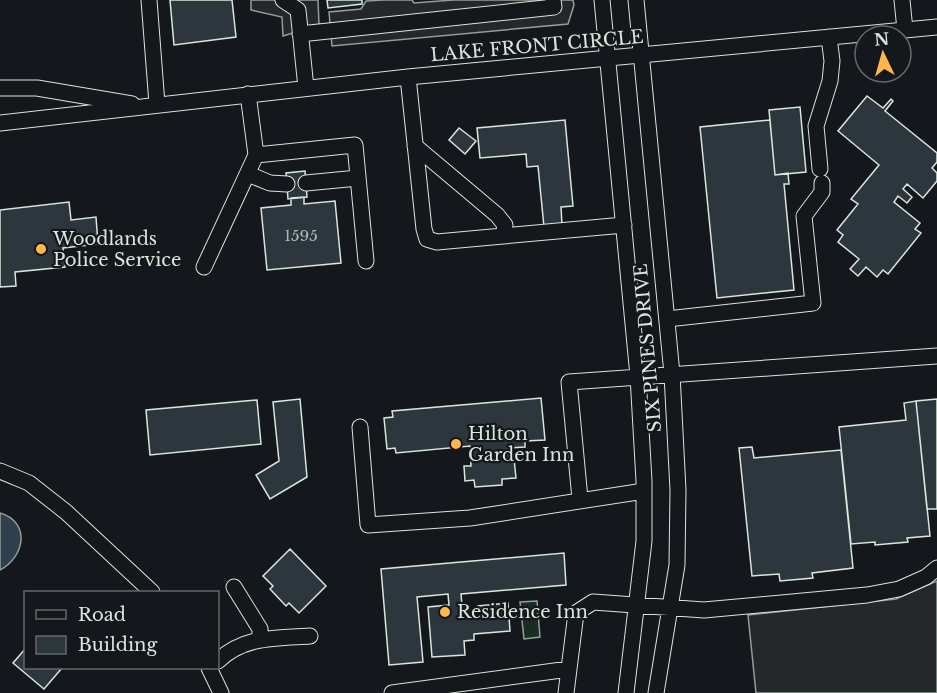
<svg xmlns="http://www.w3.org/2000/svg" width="937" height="693" font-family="'Libre Baskerville',serif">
<rect width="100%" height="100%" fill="#14181c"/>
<path fill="#1a2d24" stroke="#939e99" stroke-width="1.5" d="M 537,601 L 540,637 L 524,639 L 520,602 Z"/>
<path fill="#24282b" stroke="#939e99" stroke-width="1.5" d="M 251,0 L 318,0 L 319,25 L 283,36 L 282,17 L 251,10 Z
M 384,0 L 412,0 L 414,3 L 453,0 L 573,0 L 574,5 L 568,24 L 332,46 L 329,12 L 361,9 L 366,1 Z
M 937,581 L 937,693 L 756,693 L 748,615 L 896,599 Z"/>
<path fill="#2f3f4d" stroke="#939e99" stroke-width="1.5" d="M 0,513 C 31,522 25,557 0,570 Z"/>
<path fill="#2c363c" stroke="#d8e6dc" stroke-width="1.5" d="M 170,0 L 232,0 L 236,37 L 174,45 Z
M 327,0 L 362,0 L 362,4 L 328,8 Z
M 867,96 L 883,108 L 891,99 L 893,101 L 885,111 L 937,153 L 937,162 L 932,168 L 937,173 L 937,181 L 923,198 L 907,184 L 903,189 L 912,197 L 907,203 L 898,196 L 894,202 L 920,223 L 915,229 L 921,233 L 888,274 L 883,270 L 877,277 L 866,267 L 858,276 L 850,269 L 859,259 L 838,242 L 843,235 L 837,230 L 858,204 L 851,199 L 879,165 L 838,131 Z
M 800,107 L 806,172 L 775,175 L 769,110 Z
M 565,120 L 573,206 L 561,207 L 562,225 L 544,227 L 538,166 L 527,167 L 526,154 L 480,158 L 477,128 Z
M 770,120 L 775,175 L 788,173 L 789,184 L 784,184 L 794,290 L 717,298 L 700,127 Z
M 459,128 L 476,141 L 465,154 L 449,140 Z
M 305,171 L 307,197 L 288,199 L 286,173 Z
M 304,197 L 304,204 L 335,201 L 341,263 L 267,270 L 261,208 L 291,205 L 291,198 Z
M 69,202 L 71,220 L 96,217 L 98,244 L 63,248 L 65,267 L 15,272 L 16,286 L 0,287 L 0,210 Z
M 541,398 L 545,440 L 525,441 L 525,447 L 508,448 L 509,459 L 514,459 L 516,478 L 502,479 L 502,485 L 475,487 L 474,480 L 465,481 L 464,466 L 471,466 L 470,446 L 396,453 L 395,448 L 387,449 L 384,418 L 393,417 L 392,411 Z
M 300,399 L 307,477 L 270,499 L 256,475 L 279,461 L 273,402 Z
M 937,399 L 937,509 L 927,509 L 916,401 Z
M 257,400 L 261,444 L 150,455 L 146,410 Z
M 916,401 L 930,536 L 907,538 L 908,542 L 875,545 L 875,542 L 851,544 L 839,427 L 906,420 L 904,403 Z
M 752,447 L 754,458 L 841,450 L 853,568 L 812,573 L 813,578 L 780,581 L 779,574 L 752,576 L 739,448 Z
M 290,549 L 326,586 L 299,613 L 289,603 L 286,606 L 270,589 L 273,586 L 263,576 Z
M 564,553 L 566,585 L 461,594 L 463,618 L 479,617 L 478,606 L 508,603 L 510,631 L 474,634 L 474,640 L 464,641 L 465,655 L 432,657 L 428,607 L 449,605 L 448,594 L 417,597 L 423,662 L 389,665 L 381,569 Z
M 26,648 L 26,668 L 62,668 L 44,689 L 13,663 Z"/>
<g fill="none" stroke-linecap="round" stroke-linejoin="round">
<g stroke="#d8e6dc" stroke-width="17">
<path id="minor" d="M 149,0 L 157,104
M 283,0 L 298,10 L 306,88
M 602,0 L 638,376 L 644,481 L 644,541 L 626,693
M 636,0 L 672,374 L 678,490 L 677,565 L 656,693
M 902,0 L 905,30
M 300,34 L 554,7 L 553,0
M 408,77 L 424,229 L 427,239 L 437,242 L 503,236 L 505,225 L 497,215 L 415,146
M 0,88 L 37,88 L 132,104
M 0,123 L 408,77 L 937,27
M 256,155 L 355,145 L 366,261
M 820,169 L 816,126 L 830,81 L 832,61 L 829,37
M 248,174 L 270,183 L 287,184
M 306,183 L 358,178
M 503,236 L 624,225
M 204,267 L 256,155 L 248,94
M 667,319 L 813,303 L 804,216 L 822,192 L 822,183
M 360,427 L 368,525 L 470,518 L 644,491
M 0,471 L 29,483 L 66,512 L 152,592
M 580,499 L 569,382 L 937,356
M 234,587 L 260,629 L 260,639
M 218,661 C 243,636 277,638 310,636
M 209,668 L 221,693
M 392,693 L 569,669
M 566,693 L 576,613 L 593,602 L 704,610 L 867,595 L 899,589 L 926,577 L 937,568"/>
</g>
<use href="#minor" stroke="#14181c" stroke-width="15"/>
</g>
<g fill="#ffb74d" stroke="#14181c" stroke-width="2">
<circle cx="41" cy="249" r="6"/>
<circle cx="456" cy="444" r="6"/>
<circle cx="445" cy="612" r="6"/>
</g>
<g text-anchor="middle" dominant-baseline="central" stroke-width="4.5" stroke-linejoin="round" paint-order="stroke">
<g font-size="15" fill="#adbab4">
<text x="301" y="235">1595</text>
</g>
<g font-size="18" fill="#d8e6dc" stroke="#14181c">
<text transform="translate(537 46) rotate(-5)">LAKE FRONT CIRCLE</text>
<text transform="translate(648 348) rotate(-95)">SIX PINES DRIVE</text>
</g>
<g font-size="18" fill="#d8e6dc" stroke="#14181c" text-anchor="start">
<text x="53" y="239">Woodlands<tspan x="53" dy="21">Police Service</tspan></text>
<text x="468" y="434">Hilton<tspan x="468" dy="21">Garden Inn</tspan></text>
<text x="457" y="612">Residence Inn</text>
</g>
</g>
<rect x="24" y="591" width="195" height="78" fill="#14181c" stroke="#626a69" stroke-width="1.5"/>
<rect x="36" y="610" width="30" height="9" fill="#14181c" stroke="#626a69" stroke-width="1.5"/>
<text x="78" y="621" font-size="18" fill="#d8e6dc">Road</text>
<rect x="36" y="636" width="30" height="18" fill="#2c363c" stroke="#626a69" stroke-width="1.5"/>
<text x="78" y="651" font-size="18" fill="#d8e6dc">Building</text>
<g transform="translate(883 54) rotate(355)"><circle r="28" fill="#14181c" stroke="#626a69" stroke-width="1.5"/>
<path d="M0-4.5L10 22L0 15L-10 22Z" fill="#ffb74d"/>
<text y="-9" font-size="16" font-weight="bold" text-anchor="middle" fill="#d8e6dc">N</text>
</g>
</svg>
